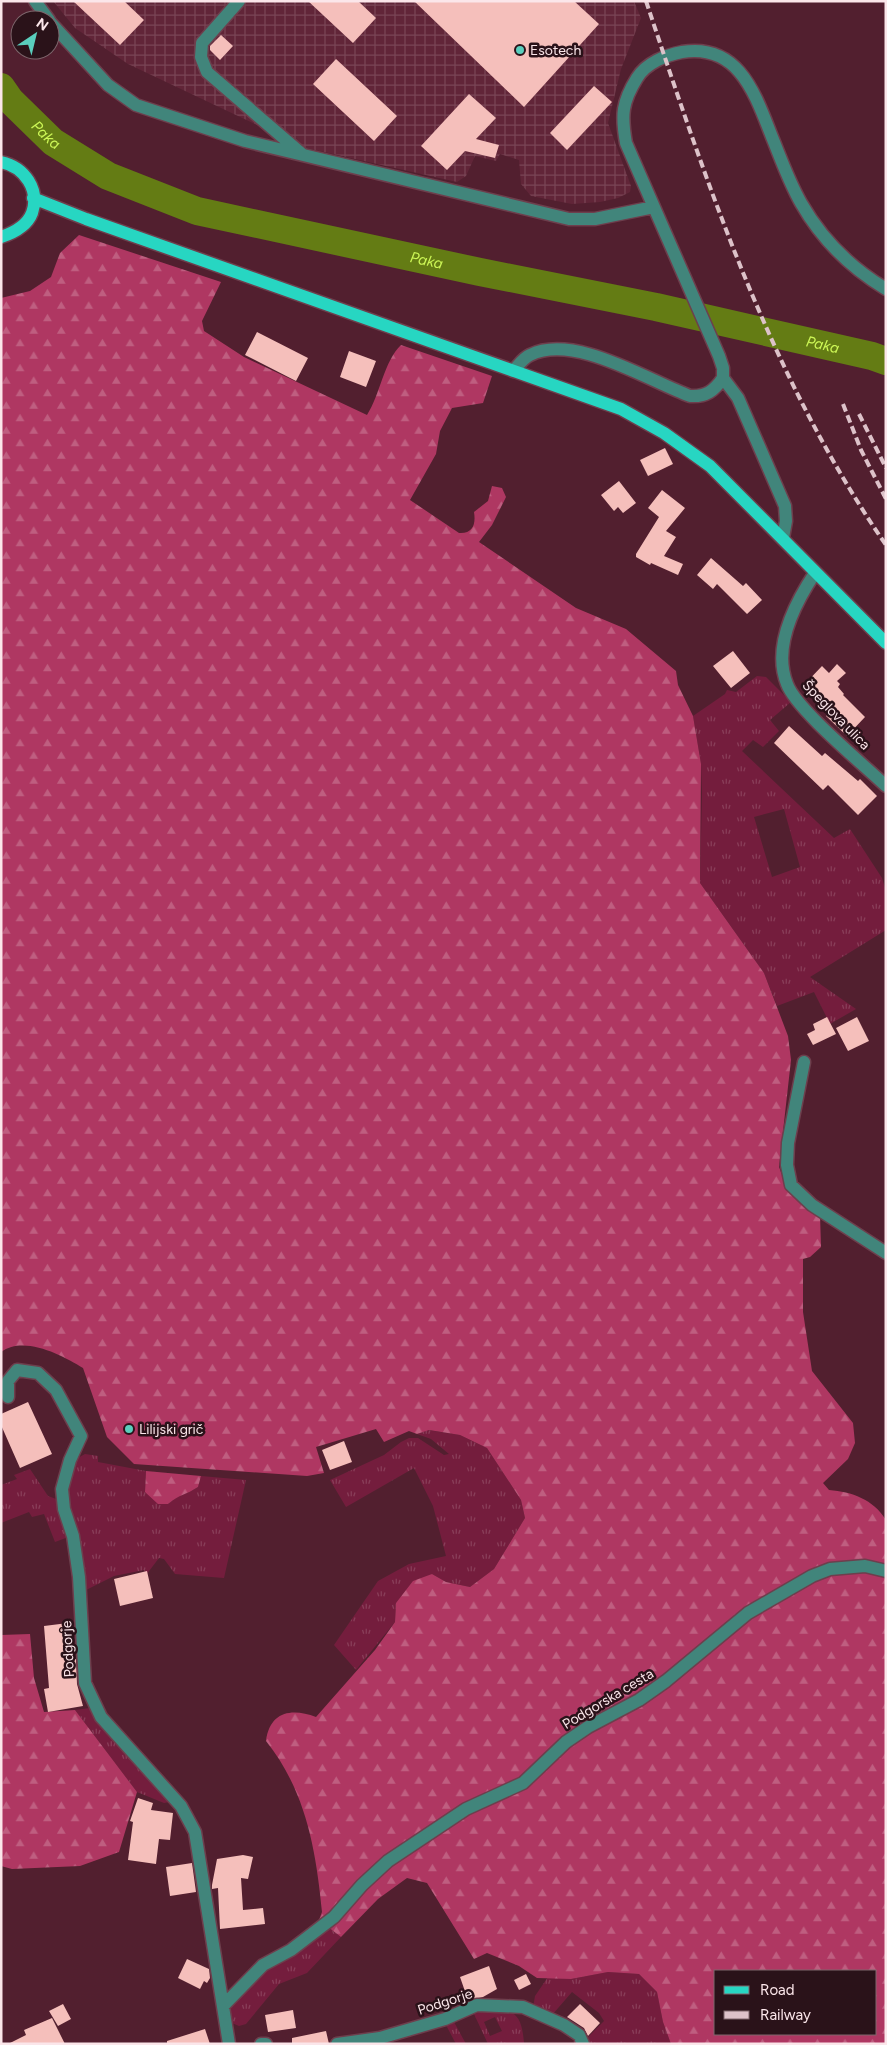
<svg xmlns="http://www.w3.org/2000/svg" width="887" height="2045" font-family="Figtree,sans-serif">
<defs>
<pattern id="industrial-grid" width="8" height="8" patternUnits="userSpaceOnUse" patternTransform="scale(1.25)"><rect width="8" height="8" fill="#612538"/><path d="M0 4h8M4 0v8" fill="none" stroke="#794555"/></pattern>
<pattern id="grass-tufts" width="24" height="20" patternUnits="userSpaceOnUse" patternTransform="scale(1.25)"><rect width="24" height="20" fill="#741d3d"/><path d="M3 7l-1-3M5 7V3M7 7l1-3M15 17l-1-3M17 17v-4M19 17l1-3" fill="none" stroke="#893e59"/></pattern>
<pattern id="forest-firs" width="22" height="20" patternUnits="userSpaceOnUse" patternTransform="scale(1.25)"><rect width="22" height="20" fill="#af3762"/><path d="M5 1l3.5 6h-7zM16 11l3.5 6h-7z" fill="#bf5e80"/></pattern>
</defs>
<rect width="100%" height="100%" fill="#521f2f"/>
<path fill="url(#industrial-grid)" d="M 53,1 L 634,1 L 641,18 L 621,69 L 608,123 L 631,186 L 630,192 L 618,198 L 600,202 L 572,204 L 531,196 L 521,184 L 519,160 L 500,154 L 496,161 L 475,156 L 466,176 L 457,182 L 306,148 L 128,64 L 75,28 Z"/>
<path fill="url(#grass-tufts)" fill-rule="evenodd" d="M 757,676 L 766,677 L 791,702 L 770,720 L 779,731 L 763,747 L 753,740 L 742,751 L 834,838 L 850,829 L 882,878 L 886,891 L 886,930 L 810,977 L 856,1009 L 830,1024 L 814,992 L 777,1006 L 764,973 L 700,883 L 702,793 L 701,764 L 693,716 L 725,694 L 727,690 L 736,692 ZM 784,809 L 800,867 L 772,877 L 754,817 Z
M 428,1430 L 460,1435 L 487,1448 L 521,1500 L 525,1518 L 494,1569 L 470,1587 L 446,1582 L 432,1574 L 396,1603 L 395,1622 L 356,1670 L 334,1645 L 378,1581 L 409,1564 L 446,1556 L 433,1506 L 414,1468 L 346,1507 L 330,1480 L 384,1455 L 401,1442 L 409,1438 L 418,1438 L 444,1455 L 449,1454 L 431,1439 L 417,1434 Z
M 85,1454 L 98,1456 L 98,1462 L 146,1471 L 145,1492 L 168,1504 C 179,1494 186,1495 198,1487 L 201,1476 L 246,1480 L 224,1578 L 175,1574 L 164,1559 L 159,1558 L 146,1575 L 144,1570 L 114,1576 L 84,1591 L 68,1503 L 68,1479 L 76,1459 Z
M 30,1469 L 48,1496 L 56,1499 L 71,1536 L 55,1542 L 44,1514 L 32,1517 L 29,1512 L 1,1523 L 1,1485 L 17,1479 L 14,1475 Z
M 90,1708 L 174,1801 L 164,1803 L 137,1792 L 75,1710 Z
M 319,1920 L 341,1937 L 307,1973 L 279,1984 L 246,2024 L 239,2026 L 232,2023 L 227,2012 L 261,1967 Z
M 608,1972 L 639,1974 L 657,1992 L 663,2022 L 671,2044 L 590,2044 L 588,2037 L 604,2021 L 599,2013 L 572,1992 L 552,2015 L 533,2008 L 535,1996 L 548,1977 L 571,1979 Z
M 497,2008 C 519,2011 522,2021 524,2043 L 488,2044 L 474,2014 ZM 495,2017 L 502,2031 L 490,2036 L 484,2022 Z
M 454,2022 L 466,2044 L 456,2044 L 446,2025 Z"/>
<path fill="url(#forest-firs)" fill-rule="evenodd" d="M 79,235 L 221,282 L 202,321 L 204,331 L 244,357 L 367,415 C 380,395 384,361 401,345 L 492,376 L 483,403 L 452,408 L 440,431 L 436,454 L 410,500 L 459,533 C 473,534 476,524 474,512 L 488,501 L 492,486 L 502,488 L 506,497 L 492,525 L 479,542 L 576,608 L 626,629 L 676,671 L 678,685 L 693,716 L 701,764 L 700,883 L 764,973 L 788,1036 L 791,1060 L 779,1167 L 788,1190 L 820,1215 L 821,1247 L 810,1257 L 803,1259 L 803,1312 L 812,1371 L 853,1423 L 855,1443 L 848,1459 L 823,1483 L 829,1490 C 852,1492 873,1499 886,1520 L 886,2044 L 671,2044 L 663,2022 L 657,1992 L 639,1974 L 608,1972 L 571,1979 L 537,1978 L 519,1966 L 487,1953 L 474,1959 L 427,1883 L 407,1878 L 378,1899 L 341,1937 L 319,1920 L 322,1912 C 316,1850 306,1791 266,1741 C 270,1711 292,1708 316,1717 L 375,1650 L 395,1622 L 396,1603 L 413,1581 L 432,1574 L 446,1582 L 470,1587 L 494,1569 L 525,1518 L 521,1500 L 487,1448 L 460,1435 L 429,1430 L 417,1434 L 409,1431 L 384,1442 L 376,1429 L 316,1447 L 324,1473 L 307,1476 L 134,1464 L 107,1437 L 83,1368 C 62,1355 24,1335 1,1352 L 1,298 L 30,291 L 51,277 L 60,253 ZM 716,1971 L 876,1971 L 876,2034 L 716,2034 Z
M 146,1471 L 201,1476 L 198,1487 C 186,1495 180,1494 168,1504 L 158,1504 L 145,1492 Z
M 30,1634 L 34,1678 L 44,1712 L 75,1710 L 137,1792 L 119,1852 L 80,1866 L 12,1869 L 1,1866 L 1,1635 Z"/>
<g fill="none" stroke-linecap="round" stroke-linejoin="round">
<path stroke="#647c14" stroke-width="28" id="s1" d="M 1,87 L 10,100 L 53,142 L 108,176 L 197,211 L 480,272 L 656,307 L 872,356 L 886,361"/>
</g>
<path fill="#f5bfbb" d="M 73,1 L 124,1 L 144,20 L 120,45 Z
M 308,1 L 358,1 L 376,18 L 353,43 Z
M 414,1 L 574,1 L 599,24 L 524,107 Z
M 221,35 L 233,46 L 220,60 L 210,50 L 210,46 Z
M 336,59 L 397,116 L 374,141 L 313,84 Z
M 594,86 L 612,102 L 567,150 L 550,133 Z
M 469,94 L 496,118 L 476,139 L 499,145 L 495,158 L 465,151 L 447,170 L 421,146 Z
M 257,332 L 308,358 L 296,381 L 245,355 Z
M 349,351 L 376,361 L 366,387 L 340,377 Z
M 665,448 L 673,464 L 648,476 L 640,460 Z
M 619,481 L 636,503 L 623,513 L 618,507 L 614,511 L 601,495 Z
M 662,490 L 685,508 L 666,531 L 676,537 L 664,556 L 683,564 L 678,575 L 651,563 L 650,565 L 636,557 L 636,554 L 659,517 L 648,508 Z
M 711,558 L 743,586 L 746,583 L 762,600 L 747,614 L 717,584 L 713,589 L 697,575 Z
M 733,651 L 750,673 L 731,688 L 713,666 Z
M 837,664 L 846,673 L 837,681 L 840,684 L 838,687 L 844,694 L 843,695 L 865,717 L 847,736 L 826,716 L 830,712 L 803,686 L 822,666 L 829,673 Z
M 789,726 L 822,756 L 825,753 L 858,781 L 860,779 L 877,796 L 858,815 L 828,785 L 823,790 L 774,743 Z
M 827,1017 L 836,1034 L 813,1045 L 807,1034 L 815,1030 L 813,1024 Z
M 857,1017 L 869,1041 L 848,1051 L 836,1028 Z
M 28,1402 L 52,1454 L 20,1468 L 1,1425 L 1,1414 Z
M 344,1441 L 352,1462 L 330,1470 L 322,1450 Z
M 147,1571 L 153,1598 L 120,1606 L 114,1579 Z
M 68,1623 L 71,1659 L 76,1659 L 77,1684 L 83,1706 L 48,1712 L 44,1689 L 49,1688 L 44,1626 Z
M 138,1798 L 153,1803 L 151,1810 L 173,1813 L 170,1840 L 159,1839 L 156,1864 L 128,1860 L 133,1822 L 130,1821 Z
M 243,1855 L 253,1857 L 248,1879 L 241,1878 L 243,1910 L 263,1908 L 265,1924 L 220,1929 L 218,1888 L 212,1889 L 212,1885 L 217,1859 Z
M 192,1863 L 196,1892 L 170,1896 L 166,1867 Z
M 187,1959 L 209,1969 L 210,1978 L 207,1983 L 204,1981 L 200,1989 L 178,1978 Z
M 489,1966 L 497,1989 L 483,1997 L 468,2000 L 460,1977 Z
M 526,1974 L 531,1984 L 519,1990 L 514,1980 Z
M 63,2004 L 71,2019 L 58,2026 L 49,2011 Z
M 580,2004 L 600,2023 L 588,2036 L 584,2028 L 567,2017 Z
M 293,2010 L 296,2028 L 268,2032 L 265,2015 Z
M 52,2018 L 65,2044 L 8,2044 L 26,2035 L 24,2030 Z
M 205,2029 L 210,2044 L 167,2044 L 167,2041 Z
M 326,2031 L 329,2044 L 292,2044 L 292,2038 Z"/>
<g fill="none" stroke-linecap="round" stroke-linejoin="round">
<g stroke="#6d3f4d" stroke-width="15">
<path id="minor" d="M 35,1 L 49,20
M 239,1 L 202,43 L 201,57 L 207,72 L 302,154
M 50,22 L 108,85 L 136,105 L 245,141 L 569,219 L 595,219 L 654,207
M 513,371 C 518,366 523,358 530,355 C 574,333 647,380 690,396 C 706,397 714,391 723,378
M 783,538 L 786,521 L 785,506 L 738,398 L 723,378 L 723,368 L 719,356 L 626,143 C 621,115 622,102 637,78 C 646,63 666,55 682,52 C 739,43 755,94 772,137 C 781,159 789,182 801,203 C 821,238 851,268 886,289
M 815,573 C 795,603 772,647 787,684 C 796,709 863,764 886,786
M 804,1062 L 788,1143 L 787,1165 L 791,1185 L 812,1205 L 886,1253
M 8,1397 L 8,1381 L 17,1370 L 38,1373 L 56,1390 L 81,1436 L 70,1460 L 62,1489 L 64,1509 L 73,1536 L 79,1577 L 85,1683 L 101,1717 L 181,1806 L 195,1832 L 229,2044
M 223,2006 L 263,1965 L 291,1950 L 334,1917 L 362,1885 L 388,1861 L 466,1809 L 523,1783 L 566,1742 L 588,1727 L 639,1700 L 666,1681 L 748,1613 L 812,1576 L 830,1569 L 865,1566 L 886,1571
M 261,2044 L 266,2044
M 337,2044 L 380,2038 L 445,2019 L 477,2005 L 523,2007 L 564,2025 L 579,2035 L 583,2044"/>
</g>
<g stroke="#6d3f4d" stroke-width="15">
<path id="major" d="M 1,162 C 25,167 40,190 32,213 C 27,226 13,233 1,237
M 33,198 L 86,219 L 621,409 L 664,433 L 710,466 L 886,643"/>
</g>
<use href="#minor" stroke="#41857b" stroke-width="12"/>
<use href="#major" stroke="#27d6c2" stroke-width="12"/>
<path stroke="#ddc2c9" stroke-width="4" stroke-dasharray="8 4" stroke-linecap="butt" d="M 646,1 C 709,190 772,380 886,545
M 843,404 L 861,450 L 886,499
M 859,414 L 886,468"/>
</g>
<g fill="#5acebd" stroke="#2a1219" stroke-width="2">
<circle cx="520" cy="50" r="5"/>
<circle cx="129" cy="1429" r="5"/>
</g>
<g text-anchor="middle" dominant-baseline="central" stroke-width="5" stroke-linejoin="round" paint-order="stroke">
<g font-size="14" fill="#fbe6ea" stroke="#2a1219" text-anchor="start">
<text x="530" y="50">Esotech</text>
<text x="139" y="1429">Lilijski grič</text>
</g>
<g font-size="14" fill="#fbe6ea" stroke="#2a1219">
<text transform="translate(836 715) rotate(46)">Špeglova ulica</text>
<text transform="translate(68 1649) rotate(-93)">Podgorje</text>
<text transform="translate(608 1699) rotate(-31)">Podgorska cesta</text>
<text transform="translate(445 2002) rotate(-18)">Podgorje</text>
</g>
<g font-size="15" font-style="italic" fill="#ccf656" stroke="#2a1219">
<text stroke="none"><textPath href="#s1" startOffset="66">Paka</textPath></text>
<text stroke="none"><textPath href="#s1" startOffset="471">Paka</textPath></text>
<text stroke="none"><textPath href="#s1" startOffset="876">Paka</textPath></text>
</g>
</g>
<rect width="887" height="2045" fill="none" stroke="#fbe6ea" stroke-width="5"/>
<rect x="714" y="1970" width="162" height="65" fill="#2a1219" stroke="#7e676d"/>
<rect x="724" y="1986" width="25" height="8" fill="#27d6c2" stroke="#7e676d"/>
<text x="760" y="1995" font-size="15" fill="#fbe6ea">Road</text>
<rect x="724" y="2011" width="25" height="8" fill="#ddc2c9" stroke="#7e676d"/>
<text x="760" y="2020" font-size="15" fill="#fbe6ea">Railway</text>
<g transform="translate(35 35) rotate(35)"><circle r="24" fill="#2a1219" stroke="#7e676d"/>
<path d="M0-4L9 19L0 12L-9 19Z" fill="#5acebd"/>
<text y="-8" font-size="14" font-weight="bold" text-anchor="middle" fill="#fbe6ea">N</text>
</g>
</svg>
